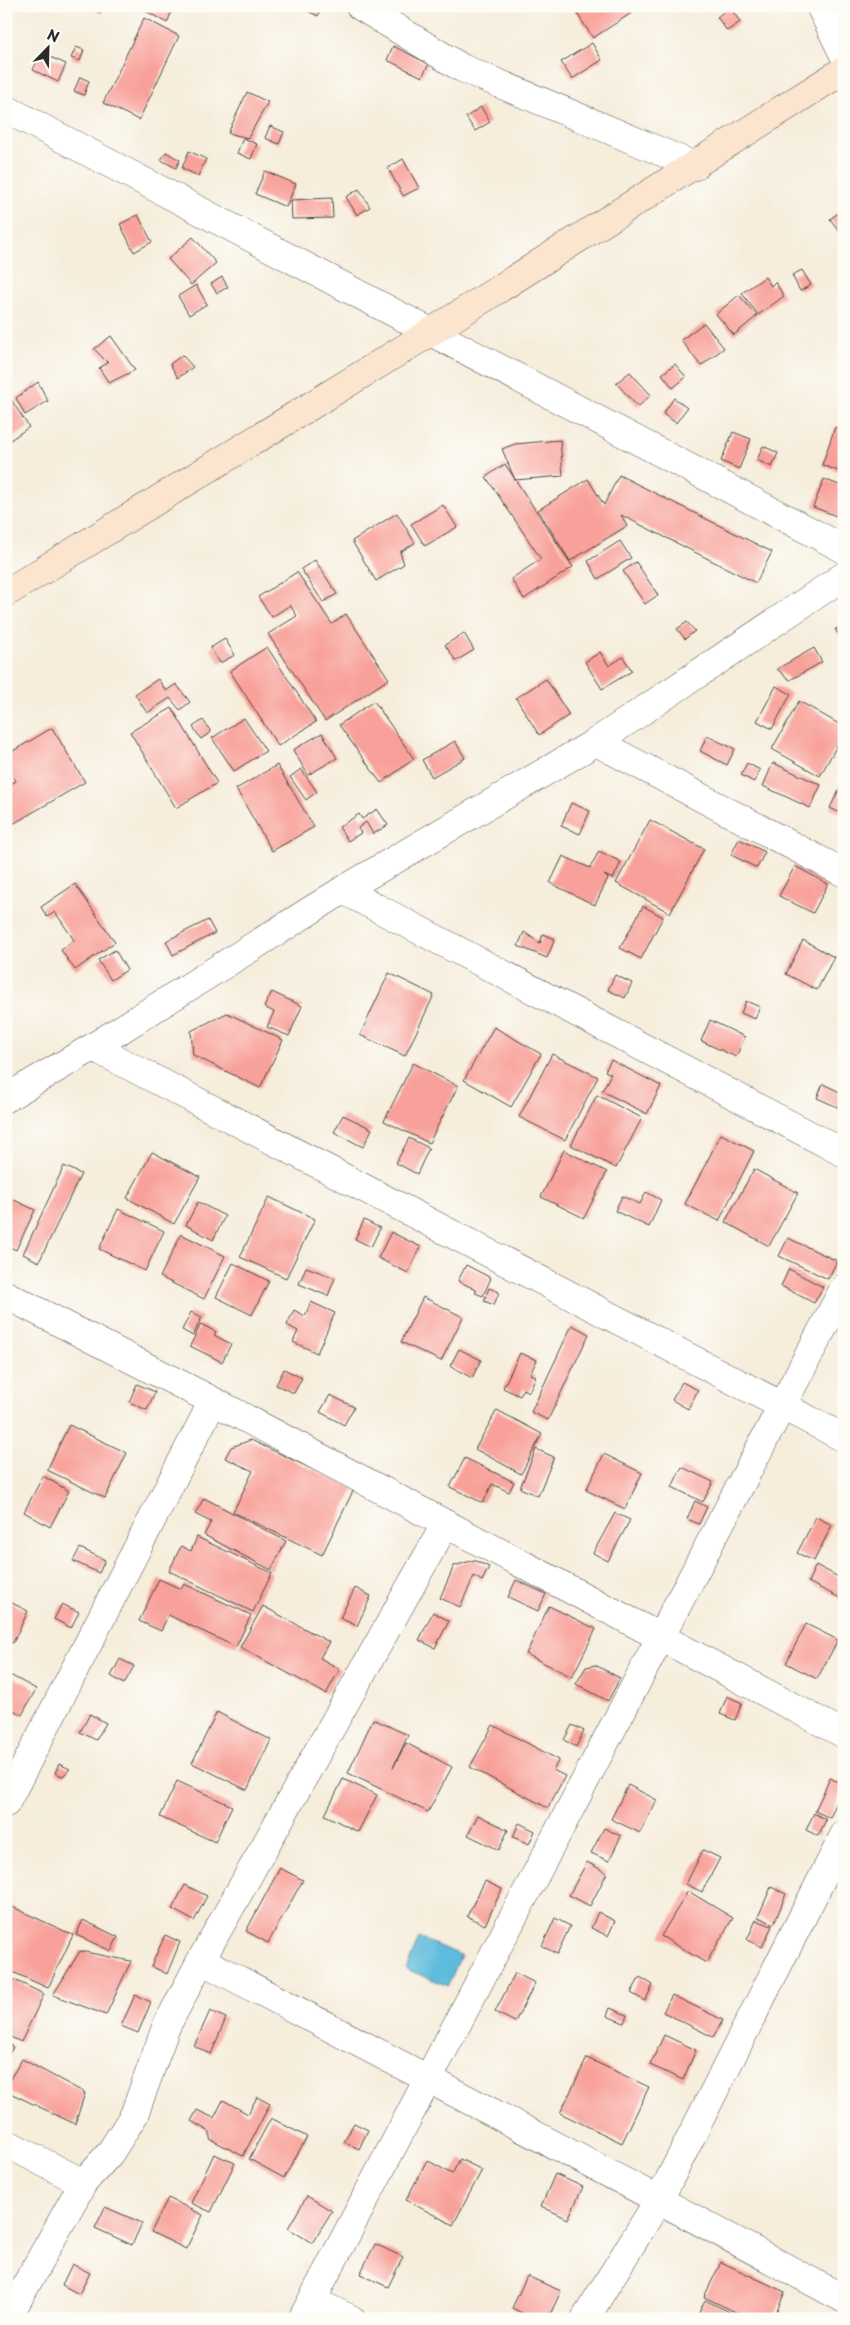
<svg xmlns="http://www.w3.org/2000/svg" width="850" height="2325" font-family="'Playpen Sans',sans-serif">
<rect width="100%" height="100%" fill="#fdfcf7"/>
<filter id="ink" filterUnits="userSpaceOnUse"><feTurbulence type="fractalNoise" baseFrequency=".02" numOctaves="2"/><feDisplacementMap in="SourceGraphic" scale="10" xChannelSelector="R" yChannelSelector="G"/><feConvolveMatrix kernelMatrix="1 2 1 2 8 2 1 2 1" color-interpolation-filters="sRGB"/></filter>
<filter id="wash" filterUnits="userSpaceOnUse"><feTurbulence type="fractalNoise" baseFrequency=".0096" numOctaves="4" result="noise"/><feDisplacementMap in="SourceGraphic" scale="20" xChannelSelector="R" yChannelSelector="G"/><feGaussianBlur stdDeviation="1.12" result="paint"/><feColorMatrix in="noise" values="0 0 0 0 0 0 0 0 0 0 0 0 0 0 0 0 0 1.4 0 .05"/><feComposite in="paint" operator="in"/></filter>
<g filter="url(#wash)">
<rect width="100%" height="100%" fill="#f6eddb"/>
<path fill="#5fbbdd" stroke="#457384" d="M 419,1938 L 461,1955 L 448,1986 L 406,1969 Z"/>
<g id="blocks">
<path fill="#f8a19a" d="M 86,6 L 105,6 L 101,13 Z
M 137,6 L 174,6 L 167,23 Z
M 303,6 L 322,6 L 318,16 L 302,8 Z
M 572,6 L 629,6 L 633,12 L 593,38 Z
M 730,7 L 740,22 L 727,31 L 717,17 Z
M 144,18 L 179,36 L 139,120 L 103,103 Z
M 592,43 L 602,60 L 572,79 L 561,62 Z
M 393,46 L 429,64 L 422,77 L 387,60 Z
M 76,47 L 84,50 L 80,61 L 71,58 Z
M 41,53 L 66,64 L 58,82 L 33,70 Z
M 80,77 L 89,81 L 84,95 L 74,91 Z
M 247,92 L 268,102 L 248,138 L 228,133 Z
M 481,107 L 490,122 L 475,131 L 466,117 Z
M 270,126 L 284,132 L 279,144 L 265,138 Z
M 243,138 L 257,144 L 251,159 L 237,153 Z
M 189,151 L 206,159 L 198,176 L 182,168 Z
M 166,152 L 180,160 L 176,168 L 161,160 Z
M 403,159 L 419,188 L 403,196 L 388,168 Z
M 265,171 L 296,184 L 286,207 L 255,194 Z
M 359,189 L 370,207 L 357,215 L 346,197 Z
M 332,198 L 333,218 L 292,219 L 291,200 Z
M 844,209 L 844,235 L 843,236 L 830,219 Z
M 138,215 L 152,242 L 134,252 L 120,224 Z
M 193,237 L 216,263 L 191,285 L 168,259 Z
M 802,270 L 811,285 L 800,291 L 792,275 Z
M 222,277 L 228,287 L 217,293 L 211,284 Z
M 765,277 L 771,286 L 775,282 L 784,296 L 758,315 L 742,293 Z
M 196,285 L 207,304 L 189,315 L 178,296 Z
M 739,295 L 757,316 L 734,335 L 716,314 Z
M 704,323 L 724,348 L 701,366 L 681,340 Z
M 111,336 L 135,370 L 109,383 L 99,368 L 108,363 L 94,349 Z
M 182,355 L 193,367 L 178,378 L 170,364 Z
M 675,364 L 686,377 L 673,388 L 662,374 Z
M 630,372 L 651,395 L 638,407 L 616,383 Z
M 38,382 L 48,401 L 25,415 L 16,398 Z
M 6,392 L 29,427 L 6,443 Z
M 674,398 L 687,408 L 676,423 L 663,414 Z
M 835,427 L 844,431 L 844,473 L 822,465 Z
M 733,432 L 751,439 L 739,469 L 721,461 Z
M 560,440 L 563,476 L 515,480 L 502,449 L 515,444 Z
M 763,446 L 778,453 L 772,467 L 757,460 Z
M 505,464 L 573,567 L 524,599 L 511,579 L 541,559 L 486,477 Z
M 619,475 L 772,552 L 756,583 L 621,515 L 627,526 L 570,561 L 538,510 L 588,479 L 604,505 Z
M 824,479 L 844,487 L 844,519 L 813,507 Z
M 443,505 L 457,527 L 425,546 L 411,524 Z
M 397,513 L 415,543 L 400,552 L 404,564 L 376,581 L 352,541 Z
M 620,541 L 631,558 L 598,579 L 588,561 Z
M 315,560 L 337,594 L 323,602 L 301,569 Z
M 636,562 L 658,595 L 645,604 L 623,571 Z
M 297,572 L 332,624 L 346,614 L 389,679 L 325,721 L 268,634 L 297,616 L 290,605 L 272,617 L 258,597 Z
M 687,622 L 695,631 L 685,639 L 677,629 Z
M 844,628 L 844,642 L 835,629 Z
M 464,633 L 474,650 L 456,661 L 445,645 Z
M 225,639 L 235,655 L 220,663 L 210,648 Z
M 267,647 L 316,722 L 278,746 L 230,671 Z
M 814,648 L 822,662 L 790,680 L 777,669 Z
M 600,652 L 609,666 L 623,657 L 632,671 L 602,689 L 585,662 Z
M 158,679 L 166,691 L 176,684 L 190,702 L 180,710 L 170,698 L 147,713 L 135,694 Z
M 546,679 L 569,715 L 539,735 L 516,698 Z
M 776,686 L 791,694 L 772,729 L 757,721 Z
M 374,701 L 414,759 L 381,783 L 339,725 Z
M 799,701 L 844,727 L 844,733 L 820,776 L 772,749 Z
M 172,708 L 217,783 L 176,808 L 130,732 Z
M 244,718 L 266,751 L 234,771 L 212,738 Z
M 203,720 L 211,732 L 201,739 L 193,727 Z
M 52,728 L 85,782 L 6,828 L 6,787 L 16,781 L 6,764 L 6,755 Z
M 322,733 L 337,758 L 308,775 L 293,750 Z
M 707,736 L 735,749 L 727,765 L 700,751 Z
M 455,741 L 465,758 L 432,777 L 422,760 Z
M 747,763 L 760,770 L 754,782 L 741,775 Z
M 773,763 L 821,785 L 810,808 L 763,786 Z
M 277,765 L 314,827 L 272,851 L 236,789 Z
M 301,769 L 317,792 L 306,800 L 290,777 Z
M 844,779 L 844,815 L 830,808 Z
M 571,803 L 590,811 L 580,834 L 561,826 Z
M 377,809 L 388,825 L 373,834 L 366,822 L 358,828 L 361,833 L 348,841 L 339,827 L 359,814 L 362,819 Z
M 650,820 L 704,849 L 670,913 L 616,883 Z
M 739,839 L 765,852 L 757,868 L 731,855 Z
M 599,851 L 621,862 L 613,879 L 604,875 L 608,878 L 595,905 L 550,883 L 563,856 L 590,868 Z
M 795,866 L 828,884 L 813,913 L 779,896 Z
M 75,884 L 115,942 L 75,970 L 61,950 L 74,940 L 55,912 L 47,917 L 41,907 Z
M 643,906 L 663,917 L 641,959 L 620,948 Z
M 208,920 L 215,933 L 173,955 L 166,941 Z
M 524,932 L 540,943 L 543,934 L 555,939 L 547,958 L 518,946 Z
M 803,940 L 834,957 L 817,990 L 786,974 Z
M 115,950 L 127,970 L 111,980 L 98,960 Z
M 389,973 L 434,995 L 405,1056 L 360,1035 Z
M 615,975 L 632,983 L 625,998 L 608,990 Z
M 272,992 L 302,1006 L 289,1036 L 267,1027 L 274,1012 L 264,1007 Z
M 746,1001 L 760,1007 L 755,1019 L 741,1013 Z
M 227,1013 L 283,1040 L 260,1088 L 193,1055 L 191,1031 Z
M 710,1020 L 745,1037 L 736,1057 L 701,1041 Z
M 494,1027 L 541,1054 L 511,1107 L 464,1080 Z
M 552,1054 L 598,1077 L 565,1140 L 519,1117 Z
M 611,1060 L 661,1086 L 647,1114 L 602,1091 L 611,1074 L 605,1071 Z
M 413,1063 L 458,1086 L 429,1143 L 384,1121 Z
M 823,1084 L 844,1094 L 844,1110 L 817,1098 Z
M 597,1095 L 642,1118 L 616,1168 L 571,1145 Z
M 343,1115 L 372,1129 L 363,1147 L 334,1132 Z
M 721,1134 L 754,1151 L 719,1221 L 685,1204 Z
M 409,1138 L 429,1148 L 417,1174 L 396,1163 Z
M 564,1150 L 607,1172 L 584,1218 L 541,1197 Z
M 152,1152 L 200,1177 L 174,1224 L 127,1198 Z
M 64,1166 L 81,1174 L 39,1262 L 23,1254 Z
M 754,1169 L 798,1193 L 769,1246 L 725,1222 Z
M 646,1192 L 661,1200 L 649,1227 L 615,1211 L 622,1196 L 640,1204 Z
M 6,1196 L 35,1210 L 16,1250 L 6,1245 Z
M 269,1197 L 315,1219 L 286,1278 L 240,1257 Z
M 198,1202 L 225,1216 L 213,1240 L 186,1225 Z
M 118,1209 L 164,1231 L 145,1271 L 99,1249 Z
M 364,1220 L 380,1228 L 371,1247 L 355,1239 Z
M 391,1232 L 421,1247 L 408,1273 L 378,1258 Z
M 181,1234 L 225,1256 L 204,1299 L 160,1277 Z
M 788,1238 L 837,1261 L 828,1279 L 779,1256 Z
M 233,1263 L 269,1281 L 252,1315 L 216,1297 Z
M 466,1265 L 491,1278 L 483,1296 L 475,1293 L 477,1290 L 458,1281 Z
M 306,1267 L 335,1278 L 328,1296 L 299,1284 Z
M 789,1269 L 823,1287 L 814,1303 L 781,1286 Z
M 489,1288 L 499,1292 L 494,1305 L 484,1301 Z
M 423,1297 L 463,1317 L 441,1361 L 401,1342 Z
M 311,1302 L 335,1313 L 317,1353 L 293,1342 L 298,1331 L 287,1325 L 294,1310 L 305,1316 Z
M 191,1312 L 202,1317 L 193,1336 L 182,1330 Z
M 201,1324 L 216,1332 L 214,1335 L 231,1344 L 222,1362 L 190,1346 Z
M 572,1325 L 589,1334 L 548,1420 L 531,1412 Z
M 459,1349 L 481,1360 L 472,1378 L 450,1366 Z
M 520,1353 L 537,1360 L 530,1374 L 536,1376 L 529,1392 L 523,1389 L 520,1396 L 503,1388 Z
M 284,1369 L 302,1378 L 294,1393 L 276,1385 Z
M 682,1382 L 698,1390 L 688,1409 L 672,1400 Z
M 137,1384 L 155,1392 L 147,1410 L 129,1402 Z
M 330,1395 L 354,1407 L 344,1425 L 320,1412 Z
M 497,1410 L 542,1434 L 521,1474 L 475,1449 Z
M 69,1425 L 127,1453 L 105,1498 L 47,1470 Z
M 251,1440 L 354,1489 L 322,1555 L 233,1512 L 253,1471 L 225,1458 L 231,1447 Z
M 536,1449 L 554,1457 L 538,1496 L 520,1488 Z
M 604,1454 L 642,1473 L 625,1509 L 586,1490 Z
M 465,1458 L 514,1482 L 509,1492 L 492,1484 L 483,1503 L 450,1487 Z
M 682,1467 L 713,1482 L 703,1502 L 672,1487 Z
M 43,1476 L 69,1491 L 50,1527 L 24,1512 Z
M 204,1498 L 286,1541 L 271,1570 L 204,1535 L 211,1522 L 195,1514 Z
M 695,1501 L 707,1507 L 699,1524 L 687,1519 Z
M 615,1513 L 630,1520 L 608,1561 L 593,1553 Z
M 816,1517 L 832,1525 L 814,1561 L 797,1553 Z
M 197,1537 L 272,1573 L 253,1612 L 169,1571 L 181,1546 L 191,1551 Z
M 80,1548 L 105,1560 L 99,1573 L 73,1561 Z
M 474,1560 L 489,1567 L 482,1581 L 474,1576 L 460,1607 L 440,1598 L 454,1566 Z
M 816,1565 L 844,1580 L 844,1600 L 808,1582 Z
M 159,1579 L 181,1589 L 184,1584 L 251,1615 L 236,1647 L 168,1615 L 161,1631 L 139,1621 Z
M 516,1580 L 546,1594 L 538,1611 L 508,1597 Z
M 355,1588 L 371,1596 L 357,1626 L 340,1618 Z
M 6,1600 L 28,1611 L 13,1643 L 6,1640 Z
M 62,1604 L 79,1612 L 71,1628 L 54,1619 Z
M 263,1606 L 329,1642 L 320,1658 L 340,1669 L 326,1694 L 240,1647 Z
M 549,1606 L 596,1629 L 572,1677 L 526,1654 Z
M 433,1612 L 449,1621 L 435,1648 L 419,1640 Z
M 806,1624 L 838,1640 L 817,1679 L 786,1663 Z
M 120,1659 L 134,1666 L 124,1684 L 111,1676 Z
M 595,1665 L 620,1678 L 608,1701 L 576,1684 L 586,1667 Z
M 10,1675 L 36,1689 L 22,1715 L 6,1706 L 6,1682 Z
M 727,1696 L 742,1703 L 735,1720 L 720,1714 Z
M 217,1712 L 271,1740 L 247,1790 L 192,1763 Z
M 90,1714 L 106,1723 L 96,1740 L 80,1732 Z
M 373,1719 L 408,1735 L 393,1768 L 406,1743 L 452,1767 L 428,1812 L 348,1773 Z
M 493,1725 L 559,1760 L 553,1770 L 565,1776 L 548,1808 L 470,1767 Z
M 572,1725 L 584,1731 L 576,1747 L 564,1740 Z
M 59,1764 L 70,1769 L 63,1776 L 55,1773 Z
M 830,1778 L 844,1785 L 830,1818 L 815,1811 Z
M 343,1779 L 377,1795 L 358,1832 L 325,1815 Z
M 177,1781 L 232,1806 L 215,1842 L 160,1817 Z
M 628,1785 L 657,1800 L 640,1833 L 611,1819 Z
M 814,1813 L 826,1820 L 818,1836 L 806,1830 Z
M 478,1815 L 508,1830 L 499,1850 L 468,1835 Z
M 519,1823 L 535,1831 L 529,1844 L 513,1837 Z
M 604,1828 L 621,1836 L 609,1861 L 591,1853 Z
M 703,1850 L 720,1858 L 702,1892 L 686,1884 Z
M 587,1862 L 607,1873 L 590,1906 L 569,1895 Z
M 280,1868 L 303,1880 L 268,1943 L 246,1931 Z
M 485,1881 L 502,1889 L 485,1925 L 467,1916 Z
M 185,1885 L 207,1896 L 194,1921 L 172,1909 Z
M 771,1887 L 786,1894 L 774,1924 L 758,1917 Z
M 688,1891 L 733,1918 L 706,1963 L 661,1936 Z
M 6,1904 L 73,1935 L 48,1988 L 6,1969 Z
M 598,1912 L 615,1921 L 608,1936 L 591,1928 Z
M 555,1918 L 570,1926 L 557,1954 L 542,1946 Z
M 83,1920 L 118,1937 L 111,1951 L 76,1935 Z
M 756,1920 L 772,1926 L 762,1947 L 747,1940 Z
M 165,1935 L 180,1942 L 167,1974 L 151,1966 Z
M 80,1951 L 131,1961 L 106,2015 L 53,1995 Z
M 515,1973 L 535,1983 L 515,2022 L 495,2012 Z
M 6,1976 L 44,1994 L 21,2042 L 6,2035 Z
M 640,1977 L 653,1985 L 645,2001 L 631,1993 Z
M 135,1995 L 151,2002 L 138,2033 L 121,2026 Z
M 672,1995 L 723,2020 L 713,2037 L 663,2012 Z
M 610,2008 L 627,2015 L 624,2023 L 607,2016 Z
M 210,2011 L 226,2018 L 211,2054 L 194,2046 Z
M 664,2035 L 696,2050 L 683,2080 L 650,2065 Z
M 6,2043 L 13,2047 L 6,2060 Z
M 587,2058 L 649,2087 L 622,2143 L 560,2113 Z
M 22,2059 L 85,2093 L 75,2124 L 6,2091 L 6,2086 Z
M 257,2097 L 270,2104 L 243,2156 L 210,2139 L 210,2132 L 191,2121 L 197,2110 L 214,2118 L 223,2100 L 248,2114 Z
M 271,2118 L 307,2137 L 284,2178 L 249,2159 Z
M 354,2123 L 368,2130 L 359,2149 L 344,2142 Z
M 214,2154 L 235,2163 L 211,2212 L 191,2203 Z
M 460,2159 L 482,2170 L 453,2225 L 406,2200 L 427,2160 L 452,2174 Z
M 555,2174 L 583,2187 L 568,2219 L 541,2206 Z
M 307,2196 L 332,2211 L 312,2243 L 288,2228 Z
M 168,2198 L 203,2215 L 186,2249 L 151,2232 Z
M 105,2207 L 142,2223 L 132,2245 L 95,2228 Z
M 375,2244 L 403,2257 L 388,2287 L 360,2274 Z
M 721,2262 L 785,2292 L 773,2319 L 750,2319 L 704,2297 Z
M 72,2264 L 90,2273 L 79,2294 L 62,2285 Z
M 527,2276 L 561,2291 L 548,2319 L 534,2319 L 512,2308 Z
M 705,2300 L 744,2319 L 696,2319 Z
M 442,2313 L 454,2319 L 440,2319 Z"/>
</g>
</g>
<g filter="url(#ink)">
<use href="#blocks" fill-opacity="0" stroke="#494845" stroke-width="1"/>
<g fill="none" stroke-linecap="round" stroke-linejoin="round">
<g stroke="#494845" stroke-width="29">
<path id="street" d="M 360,6 L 462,68 L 695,166
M 820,6 L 844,55
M 6,109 L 844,549
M 596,742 L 844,873
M 343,890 L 844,1153
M 93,1047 L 844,1438
M 6,1098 L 93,1047 L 343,890 L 596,742 L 844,576
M 6,1295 L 213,1401 L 844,1734
M 6,1803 L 213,1401
M 201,1960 C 415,2073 631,2183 844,2299
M 6,2143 L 83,2183
M 313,2301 L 351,2319
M 7,2319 L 83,2183 L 110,2153 L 134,2115 L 166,2027 L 201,1960 L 446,1523
M 302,2319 L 844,1288
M 585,2319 L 660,2198 L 844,1835"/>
</g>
<g stroke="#494845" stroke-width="29">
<path id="secondary" d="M 6,593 L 431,332 L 844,70"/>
</g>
<use href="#street" stroke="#fff" stroke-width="28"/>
<use href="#secondary" stroke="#fbe5cf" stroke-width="28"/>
</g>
</g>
<rect width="850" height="2325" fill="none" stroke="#fdfcf7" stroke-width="25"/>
<g transform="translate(48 48) rotate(23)" stroke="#fdfcf7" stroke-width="4" paint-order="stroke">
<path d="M0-4L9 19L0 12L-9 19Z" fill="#2b2b2b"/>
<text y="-8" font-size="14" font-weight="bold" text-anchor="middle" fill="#2b2b2b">N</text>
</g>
</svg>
